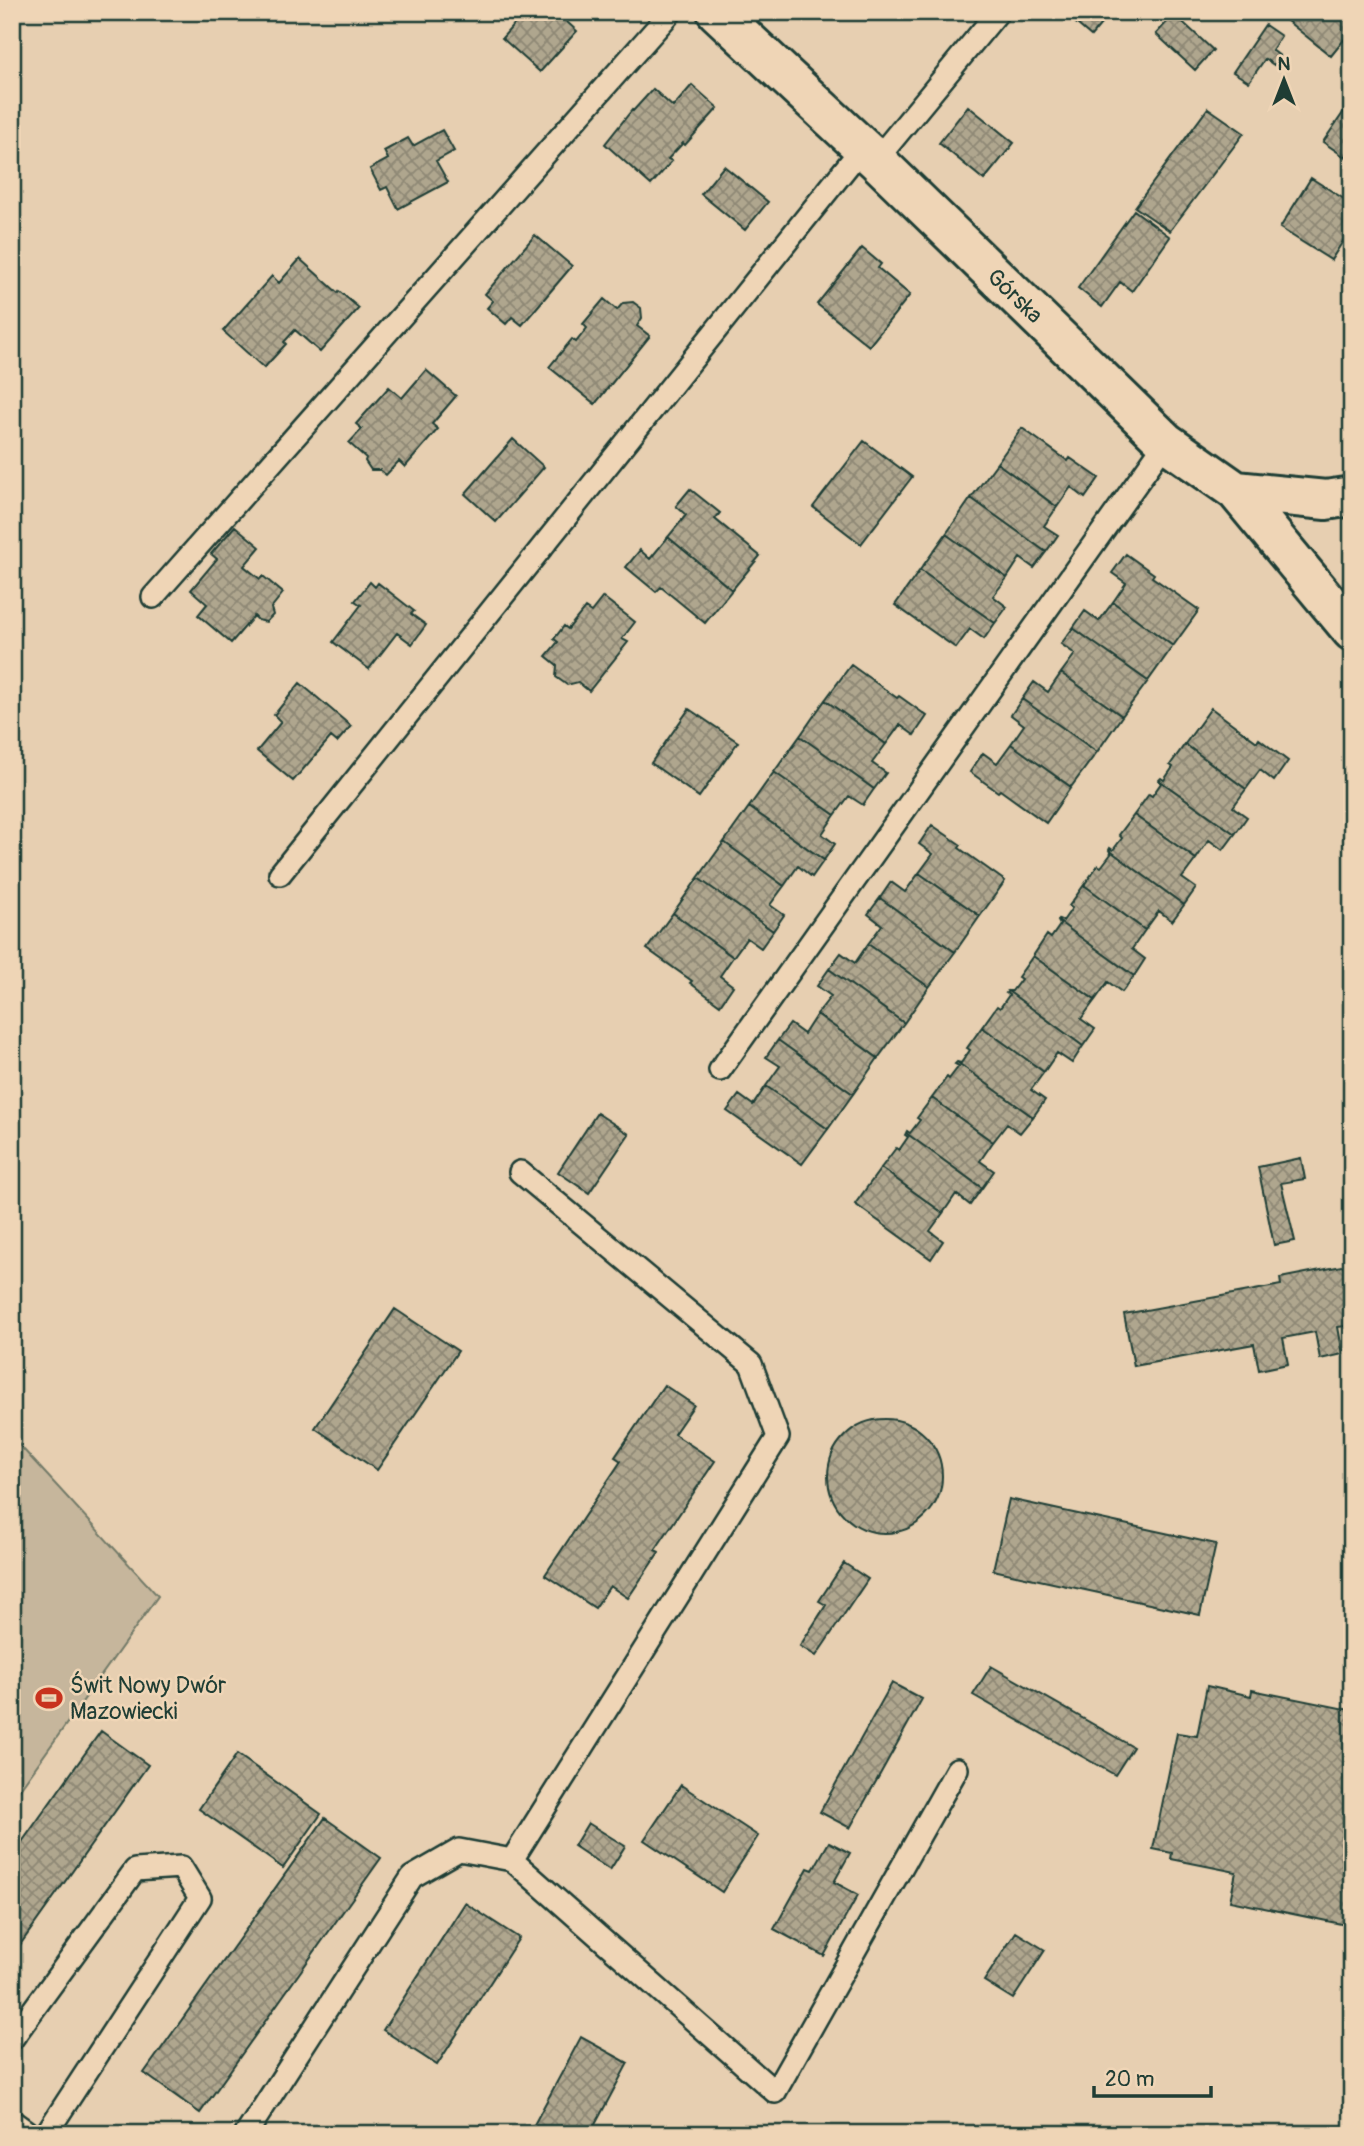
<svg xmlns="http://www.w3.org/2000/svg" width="1364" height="2146" font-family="Pangolin,sans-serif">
<defs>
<pattern id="building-cross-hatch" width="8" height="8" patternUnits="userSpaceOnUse" patternTransform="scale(1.75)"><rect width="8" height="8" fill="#afa68e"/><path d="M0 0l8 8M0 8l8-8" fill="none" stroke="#8e8875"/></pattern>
</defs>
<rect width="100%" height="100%" fill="#e7cfb1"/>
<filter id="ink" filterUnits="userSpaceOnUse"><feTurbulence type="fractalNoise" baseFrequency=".0143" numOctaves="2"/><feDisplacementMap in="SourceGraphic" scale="14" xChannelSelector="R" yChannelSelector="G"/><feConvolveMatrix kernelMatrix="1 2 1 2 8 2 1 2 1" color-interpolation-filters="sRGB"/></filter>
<g filter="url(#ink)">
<path fill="#c6b69c" stroke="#727a68" stroke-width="2" d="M 12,1437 L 158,1596 L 12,1800 Z"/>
<path fill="url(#building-cross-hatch)" stroke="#1f3d34" stroke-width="2" d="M 525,12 L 556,12 L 577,31 L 540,72 L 502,38 Z
M 1063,12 L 1111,12 L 1091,36 Z
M 1276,12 L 1348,12 L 1352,15 L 1352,30 L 1331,56 Z
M 1174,14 L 1213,50 L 1195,70 L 1156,34 Z
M 1265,25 L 1281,36 L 1272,50 L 1280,56 L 1274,65 L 1265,59 L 1249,82 L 1233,72 Z
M 692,85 L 718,108 L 685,145 L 683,143 L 668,159 L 672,161 L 651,185 L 605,144 L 632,110 L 633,111 L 653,89 L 673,107 Z
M 1352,100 L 1352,147 L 1345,157 L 1323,142 Z
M 968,106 L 1014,143 L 984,180 L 939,143 Z
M 1208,108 L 1244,133 L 1170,231 L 1135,207 Z
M 442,130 L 454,151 L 436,161 L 448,182 L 398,209 L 387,187 L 381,190 L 370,169 L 388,159 L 384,151 L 408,138 L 413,146 Z
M 724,166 L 768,202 L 745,230 L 701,194 Z
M 1311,178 L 1352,204 L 1352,227 L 1331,260 L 1280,228 Z
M 1134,210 L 1170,237 L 1132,291 L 1120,282 L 1102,307 L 1078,288 Z
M 535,235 L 572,266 L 522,325 L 512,317 L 506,324 L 487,308 L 493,301 L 485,294 Z
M 862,248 L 881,264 L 878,268 L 910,295 L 869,346 L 817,304 Z
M 300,259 L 338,293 L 339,291 L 359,308 L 320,352 L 295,330 L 284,342 L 286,344 L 264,368 L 223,331 L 272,276 L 279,283 Z
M 604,299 L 617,310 L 623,303 L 633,302 L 641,308 L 642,318 L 637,326 L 650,336 L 595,404 L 549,367 L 572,339 L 576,342 L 587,328 L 583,324 Z
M 426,370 L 456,396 L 432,424 L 438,429 L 405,467 L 399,461 L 386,475 L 380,470 L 371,470 L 365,461 L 366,458 L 349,443 L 362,429 L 356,424 L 389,387 L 402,398 Z
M 1022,428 L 1068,461 L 1070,458 L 1099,478 L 1085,498 L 1071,487 L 1057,507 L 997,463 Z
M 513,439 L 544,467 L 496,522 L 465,494 Z
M 864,441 L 912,477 L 861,544 L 813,507 Z
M 997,463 L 1057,507 L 1044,526 L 1058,535 L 1046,552 L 971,498 Z
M 690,489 L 720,513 L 715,519 L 760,556 L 732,590 L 668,537 L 686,515 L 676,506 Z
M 971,498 L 1046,552 L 1034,568 L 1020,558 L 1007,578 L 946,534 Z
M 235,526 L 260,547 L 244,566 L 260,579 L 263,576 L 283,593 L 271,608 L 273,615 L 266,622 L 258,620 L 254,616 L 231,643 L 198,615 L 207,604 L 191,590 L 217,559 L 211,554 Z
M 946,534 L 1007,578 L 993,596 L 1007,607 L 995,623 L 920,570 Z
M 668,537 L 732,590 L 705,623 L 661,587 L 656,592 L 626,567 L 640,550 L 650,559 Z
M 1126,554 L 1154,574 L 1152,577 L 1199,610 L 1173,646 L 1113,602 L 1126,583 L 1112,573 Z
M 920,570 L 995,623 L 984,639 L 970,629 L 956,648 L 895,605 Z
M 370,582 L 375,587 L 378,583 L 414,611 L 411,614 L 426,625 L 412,644 L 397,633 L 369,669 L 333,642 L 361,605 L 355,601 Z
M 603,597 L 635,622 L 622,639 L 628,642 L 589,691 L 578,682 L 567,685 L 556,677 L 557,665 L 546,656 L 558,642 L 554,639 L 564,626 L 568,629 L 585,608 L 591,612 Z
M 1113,602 L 1173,646 L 1148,681 L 1073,628 L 1085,611 L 1099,621 Z
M 1073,628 L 1148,681 L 1122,716 L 1061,673 L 1075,654 L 1061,644 Z
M 851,665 L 897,698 L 899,696 L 927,716 L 914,735 L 900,725 L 886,744 L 825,700 Z
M 1061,673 L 1122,716 L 1097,752 L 1022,699 L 1034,682 L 1048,692 Z
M 300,683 L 351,726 L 337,742 L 331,737 L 293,781 L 257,751 L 281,722 L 274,715 Z
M 1022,699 L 1097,752 L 1071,787 L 1011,744 L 1024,725 L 1011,715 Z
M 825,700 L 886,744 L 872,763 L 886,773 L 874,789 L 800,736 Z
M 1211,708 L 1257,742 L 1259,739 L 1288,761 L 1274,781 L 1260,770 L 1246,789 L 1185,744 Z
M 689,709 L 738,742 L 699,797 L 651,763 Z
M 800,736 L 874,789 L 863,805 L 849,796 L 835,815 L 774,772 Z
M 1011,744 L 1071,787 L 1046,823 L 1000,790 L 998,792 L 970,772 L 983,753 L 997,763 Z
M 1185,744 L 1246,789 L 1233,807 L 1247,817 L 1235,834 L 1159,780 L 1161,778 L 1164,780 L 1173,767 L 1170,765 Z
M 774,772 L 835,815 L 822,834 L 835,844 L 824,860 L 749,807 Z
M 1159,780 L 1235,834 L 1223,850 L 1209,840 L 1196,859 L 1134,815 L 1149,794 L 1152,796 L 1161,783 Z
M 749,807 L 824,860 L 812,877 L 798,866 L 784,886 L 724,842 Z
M 1134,815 L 1196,859 L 1182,878 L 1196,888 L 1184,905 L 1109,850 L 1110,848 L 1113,850 L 1122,838 L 1119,835 Z
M 932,825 L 961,845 L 959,848 L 1005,881 L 980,916 L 919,873 L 933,854 L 919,844 Z
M 724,842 L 784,886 L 770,905 L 784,915 L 773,931 L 698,878 Z
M 1109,850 L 1184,905 L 1172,921 L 1159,911 L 1145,930 L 1084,885 L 1098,865 L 1101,867 L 1111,854 Z
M 919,873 L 980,916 L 955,952 L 880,898 L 891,882 L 905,892 Z
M 698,878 L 773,931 L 761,948 L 747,938 L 733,957 L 673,913 Z
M 1084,885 L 1145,930 L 1132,949 L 1145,959 L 1134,976 L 1058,921 L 1059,919 L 1063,921 L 1072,908 L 1069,906 Z
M 880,898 L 955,952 L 929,987 L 868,944 L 882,925 L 868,914 Z
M 673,913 L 733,957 L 720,976 L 733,986 L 720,1005 L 690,983 L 692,981 L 647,949 Z
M 1058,921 L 1134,976 L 1122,992 L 1108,982 L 1095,1000 L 1033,956 L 1047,935 L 1051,938 L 1060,925 Z
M 868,944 L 929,987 L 904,1023 L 829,969 L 841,953 L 855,963 Z
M 1033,956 L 1095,1000 L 1081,1019 L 1095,1029 L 1083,1046 L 1008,991 L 1012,991 L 1021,979 L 1018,977 Z
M 829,969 L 904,1023 L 878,1058 L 817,1014 L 831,996 L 817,986 Z
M 1008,991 L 1083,1046 L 1072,1063 L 1057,1053 L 1044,1072 L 982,1027 L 997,1006 L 1000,1008 L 1009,995 L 1006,993 Z
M 817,1014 L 878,1058 L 853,1094 L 778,1040 L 790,1024 L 804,1034 Z
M 982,1027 L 1044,1072 L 1031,1090 L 1045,1100 L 1033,1117 L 957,1062 L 961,1063 L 970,1050 L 967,1048 Z
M 778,1040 L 853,1094 L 828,1129 L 766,1086 L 780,1066 L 766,1057 Z
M 957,1062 L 1033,1117 L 1020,1133 L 1007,1124 L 993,1142 L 932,1098 L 947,1077 L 949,1079 L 959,1066 L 955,1064 Z
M 766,1086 L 828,1129 L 802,1164 L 727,1111 L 739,1095 L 753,1105 Z
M 932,1098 L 993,1142 L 980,1161 L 994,1171 L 982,1188 L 906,1133 L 907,1131 L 910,1133 L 920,1120 L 917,1118 Z
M 597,1113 L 629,1134 L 589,1193 L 558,1172 Z
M 906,1133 L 982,1188 L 970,1205 L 956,1194 L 943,1213 L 881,1168 L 896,1148 L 899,1150 L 908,1137 L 905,1135 Z
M 1301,1158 L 1305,1179 L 1281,1183 L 1295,1241 L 1274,1245 L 1258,1167 Z
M 881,1168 L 943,1213 L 930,1231 L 943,1241 L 931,1259 L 855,1204 Z
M 1352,1264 L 1352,1325 L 1338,1327 L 1343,1354 L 1320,1359 L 1315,1332 L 1283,1338 L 1288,1364 L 1259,1370 L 1254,1344 L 1134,1366 L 1124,1314 L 1281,1285 L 1280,1278 Z
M 395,1309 L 458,1351 L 377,1470 L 315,1428 Z
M 664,1385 L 694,1405 L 674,1434 L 715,1461 L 655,1550 L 659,1552 L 628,1598 L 610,1586 L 595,1608 L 545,1575 L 621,1461 L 615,1457 Z
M828 1476a57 57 0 1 1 114 0a57 57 0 1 1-114 0Z
M 1009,1499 L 1216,1544 L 1200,1615 L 993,1570 Z
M 844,1563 L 868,1579 L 816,1656 L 800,1646 L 826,1605 L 819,1601 Z
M 991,1666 L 1133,1747 L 1115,1775 L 973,1695 Z
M 892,1683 L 922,1699 L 850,1828 L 820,1812 Z
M 1207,1686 L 1251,1696 L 1252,1690 L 1350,1710 L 1351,1926 L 1230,1901 L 1236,1872 L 1171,1859 L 1172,1853 L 1153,1849 L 1177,1733 L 1197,1736 Z
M 101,1731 L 148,1765 L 12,1956 L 12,1856 Z
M 237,1754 L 321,1814 L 283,1868 L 199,1809 Z
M 681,1785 L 758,1836 L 722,1892 L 644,1840 Z
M 325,1818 L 381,1858 L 200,2113 L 144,2073 Z
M 588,1823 L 625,1846 L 610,1870 L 574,1846 Z
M 829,1842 L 850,1853 L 834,1882 L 858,1895 L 824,1956 L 774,1929 L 808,1868 L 813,1870 Z
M 465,1903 L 519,1938 L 437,2065 L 383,2030 Z
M 1016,1932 L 1045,1950 L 1013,1999 L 984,1981 Z
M 581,2037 L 628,2063 L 590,2134 L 529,2134 Z"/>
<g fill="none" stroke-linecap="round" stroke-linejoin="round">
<g stroke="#1f3d34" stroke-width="26">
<path id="lane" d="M 876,160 L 998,12
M 153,597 L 671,12
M 280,874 L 862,148
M 720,1070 L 1166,442
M 512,1860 L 778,1437 L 751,1364 L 520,1172
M 12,2039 L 135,1870 L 181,1867 L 200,1898 L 46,2134
M 12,2121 L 30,2134
M 246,2134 L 412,1877 L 459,1850 L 512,1860 L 775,2092 L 957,1769"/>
</g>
<g stroke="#1f3d34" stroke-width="44">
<path id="street" d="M 717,12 L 876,160 L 1166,442 L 1236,491 L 1326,500 L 1352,496
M 1236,491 L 1352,631"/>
</g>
<use href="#lane" stroke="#efd5b6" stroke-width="21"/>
<use href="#street" stroke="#efd5b6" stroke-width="38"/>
</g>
</g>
<defs>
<g id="stadium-bare" transform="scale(2.1)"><path d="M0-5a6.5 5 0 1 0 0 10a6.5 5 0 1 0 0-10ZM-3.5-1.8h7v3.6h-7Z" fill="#c8321e" stroke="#efd5b6" stroke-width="2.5" paint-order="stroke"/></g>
</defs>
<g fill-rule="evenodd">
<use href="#stadium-bare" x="49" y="1698"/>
</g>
<g text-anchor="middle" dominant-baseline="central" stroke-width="5" stroke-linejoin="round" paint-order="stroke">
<g font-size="23" fill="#1f3d34" stroke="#efd5b6">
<text transform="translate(1015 296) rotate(44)">Górska</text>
</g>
<g font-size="23" fill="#1f3d34" stroke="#efd5b6" text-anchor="start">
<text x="70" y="1685">Świt Nowy Dwór<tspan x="70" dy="26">Mazowiecki</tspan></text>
</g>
</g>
<rect width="1364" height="2146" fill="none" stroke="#efd5b6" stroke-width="42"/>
<rect x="21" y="21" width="1322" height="2104" fill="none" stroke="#1f3d34" stroke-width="2.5" filter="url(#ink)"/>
<g transform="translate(1284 80)" stroke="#efd5b6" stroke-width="5" paint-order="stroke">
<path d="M0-5L12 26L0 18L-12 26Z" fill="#1f3d34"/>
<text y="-10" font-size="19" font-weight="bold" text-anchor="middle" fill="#1f3d34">N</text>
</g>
<path d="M1094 2086v10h117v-10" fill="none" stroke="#1f3d34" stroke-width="3.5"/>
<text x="1105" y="2086" font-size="21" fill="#1f3d34" stroke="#efd5b6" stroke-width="5" paint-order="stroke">20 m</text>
</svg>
